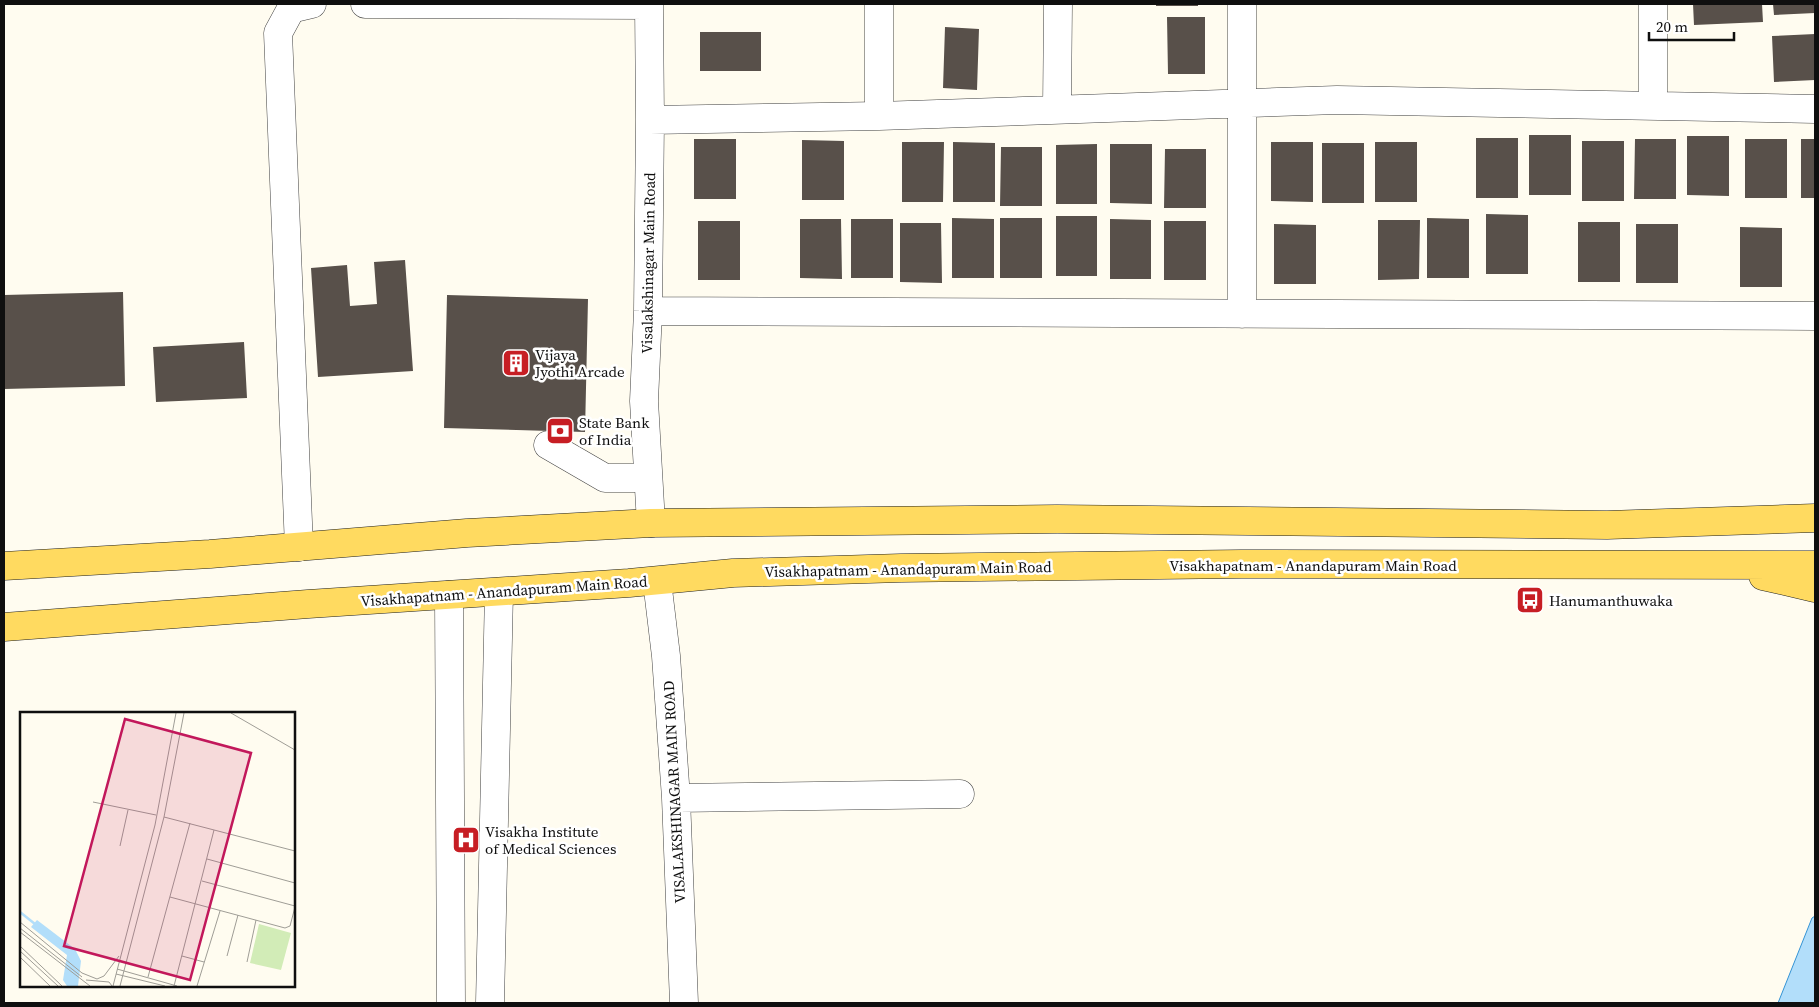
<svg xmlns="http://www.w3.org/2000/svg" width="1819" height="1007" font-family="'Source Serif 4',serif">
<rect width="100%" height="100%" fill="#fffcf0"/>
<path fill="#b2defa" stroke="#3493d5" d="M 1815,916 L 1815,1003 L 1778,1003 L 1812,918 Z"/>
<path fill="#58504a" d="M 1156,4 L 1198,4 L 1198,6 L 1156,6 Z
M 1693,4 L 1762,4 L 1763,22 L 1694,25 Z
M 1773,4 L 1815,4 L 1815,13 L 1774,15 Z
M 1167,17 L 1205,17 L 1205,74 L 1168,74 Z
M 945,27 L 979,29 L 977,90 L 943,88 Z
M 700,32 L 761,32 L 761,71 L 700,71 Z
M 1815,34 L 1815,80 L 1774,82 L 1772,36 Z
M 1529,135 L 1571,135 L 1571,195 L 1529,195 Z
M 1687,136 L 1729,136 L 1729,196 L 1687,195 Z
M 1476,138 L 1518,138 L 1518,198 L 1476,198 Z
M 694,139 L 736,139 L 736,199 L 694,199 Z
M 1635,139 L 1676,139 L 1676,199 L 1634,199 Z
M 1745,139 L 1787,139 L 1787,198 L 1745,198 Z
M 1801,139 L 1815,139 L 1815,198 L 1801,198 Z
M 802,140 L 844,141 L 844,200 L 802,200 Z
M 1582,141 L 1624,141 L 1624,201 L 1582,201 Z
M 902,142 L 944,142 L 943,202 L 902,202 Z
M 953,142 L 995,143 L 995,202 L 953,202 Z
M 1271,142 L 1313,142 L 1313,202 L 1271,201 Z
M 1375,142 L 1417,142 L 1417,202 L 1375,202 Z
M 1322,143 L 1364,143 L 1364,203 L 1322,203 Z
M 1097,144 L 1097,204 L 1056,204 L 1056,145 Z
M 1110,144 L 1152,144 L 1152,204 L 1110,203 Z
M 1001,147 L 1042,147 L 1042,206 L 1000,206 Z
M 1165,149 L 1206,149 L 1206,208 L 1164,208 Z
M 1486,214 L 1528,215 L 1528,274 L 1486,274 Z
M 1056,216 L 1097,216 L 1097,276 L 1056,276 Z
M 952,218 L 994,219 L 994,278 L 952,278 Z
M 1000,218 L 1042,218 L 1042,278 L 1000,278 Z
M 1427,218 L 1469,219 L 1469,278 L 1427,278 Z
M 800,219 L 841,219 L 842,279 L 800,278 Z
M 851,219 L 893,219 L 893,278 L 851,278 Z
M 1110,219 L 1151,220 L 1151,279 L 1110,279 Z
M 1378,220 L 1420,220 L 1419,279 L 1378,280 Z
M 698,221 L 740,221 L 740,280 L 698,280 Z
M 1164,221 L 1206,221 L 1206,280 L 1164,280 Z
M 1578,222 L 1620,222 L 1620,282 L 1578,282 Z
M 900,223 L 941,223 L 942,283 L 900,282 Z
M 1274,224 L 1316,225 L 1316,284 L 1274,284 Z
M 1636,224 L 1678,224 L 1678,283 L 1636,283 Z
M 1740,227 L 1782,228 L 1782,287 L 1740,287 Z
M 405,260 L 413,371 L 318,377 L 311,268 L 347,265 L 350,306 L 377,304 L 374,262 Z
M 123,292 L 125,386 L 4,389 L 4,295 Z
M 447,295 L 588,299 L 585,432 L 444,428 Z
M 244,342 L 247,398 L 156,402 L 153,347 Z"/>
<g fill="none" stroke-linecap="round" stroke-linejoin="round">
<g stroke="#424242" stroke-width="29">
<path id="minor" d="M 365,4 L 649,5
M 649,4 L 650,120 L 648,311 L 644,401 L 651,523
M 1653,4 L 1653,106
M 1057,108 L 1058,4
M 879,116 L 879,4
M 650,120 L 879,116 L 1337,100 L 1815,109
M 648,311 L 1815,316
M 1242,314 L 1242,4
M 548,445 L 605,478 L 648,478
M 299,547 L 278,33 L 291,9 L 312,4
M 657,581 L 666,656 L 676,798 L 684,1003
M 449,595 L 451,1003
M 676,798 L 960,794
M 490,1003 L 499,592"/>
</g>
<g stroke="#202020" stroke-width="29">
<path id="major" d="M 4,566 L 210,554 L 467,533 L 651,523 L 1057,519 L 1607,525 L 1815,518
M 1763,576 L 1815,588
M 4,627 L 308,604 L 629,583 L 733,573 L 901,568 L 1241,564 L 1815,565"/>
</g>
<use href="#minor" stroke="#fff" stroke-width="28"/>
<use href="#major" stroke="#ffda60" stroke-width="28"/>
</g>
<defs>
<g id="building-square" transform="scale(1.4375)"><rect x="-9" y="-9" width="18" height="18" rx="4" fill="#c71e24" stroke="#fff"/><path d="M-4-6H4V6H1V3H-1V6H-4ZM-2.5-4.3h1.7v1.8h-1.7ZM.8-4.3h1.7v1.8H.8ZM-2.5-1h1.7V.8h-1.7ZM.8-1h1.7V.8H.8Z" fill="#fff"/></g>
<g id="bank-square" transform="scale(1.4375)"><rect x="-9" y="-9" width="18" height="18" rx="4" fill="#c71e24" stroke="#fff"/><path d="M-6-4H6V4H-6ZM0-2.3a2.3 2.3 0 1 0 0 4.6a2.3 2.3 0 1 0 0-4.6Z" fill="#fff"/></g>
<g id="bus-square" transform="scale(1.4375)"><rect x="-9" y="-9" width="18" height="18" rx="4" fill="#c71e24" stroke="#fff"/><path d="M-5-6H5V4H4V6H2V4H-2V6H-4V4H-5ZM-3.5-4V0h7V-4ZM-3.5 1.2v1.5H-2V1.2ZM2 1.2v1.5H3.5V1.2Z" fill="#fff"/></g>
<g id="hospital-square" transform="scale(1.4375)"><rect x="-9" y="-9" width="18" height="18" rx="4" fill="#c71e24" stroke="#fff"/><path d="M-5-5h3v3.5h4V-5h3V5h-3V1.5h-4V5h-3Z" fill="#fff"/></g>
</defs>
<g fill-rule="evenodd">
<use href="#building-square" x="516" y="363"/>
<use href="#bank-square" x="560" y="431"/>
<use href="#bus-square" x="1530" y="600"/>
<use href="#hospital-square" x="466" y="840"/>
</g>
<g text-anchor="middle" dominant-baseline="central" stroke-width="5" stroke-linejoin="round" paint-order="stroke">
<g font-size="15" fill="#0f0f0f" stroke="#fff">
<text transform="translate(648 263) rotate(-89)">Visalakshinagar Main Road</text>
<text x="1313" y="565">Visakhapatnam - Anandapuram Main Road</text>
<text transform="translate(908 569) rotate(-1)">Visakhapatnam - Anandapuram Main Road</text>
<text transform="translate(504 591) rotate(-4)">Visakhapatnam - Anandapuram Main Road</text>
<text transform="translate(674 792) rotate(-93)">VISALAKSHINAGAR MAIN ROAD</text>
</g>
<g font-size="15" fill="#0f0f0f" stroke="#fff" text-anchor="start">
<text x="535" y="354">Vijaya<tspan x="535" dy="17">Jyothi Arcade</tspan></text>
<text x="579" y="422">State Bank<tspan x="579" dy="17">of India</tspan></text>
<text x="1549" y="600">Hanumanthuwaka</text>
<text x="485" y="831">Visakha Institute<tspan x="485" dy="17">of Medical Sciences</tspan></text>
</g>
</g>
<g transform="translate(20 712)">
<rect width="275" height="275" fill="#fffcf0"/>
<path d="M 239,212 L 271,221 L 261,258 L 230,251 Z" fill="#d2ecb7"/>
<path d="M 17,208 L 55,237 L 61,249 L 58,274 L 47,274 L 43,268 L 47,243 L 11,215 Z" fill="#b2defa"/>
<path fill="none" stroke="#b2defa" stroke-width="2.5" d="M 0,200 L 15,212"/>
<path fill="none" stroke="#9f9d96" stroke-width="1" d="M 211,1 L 275,38M 73,90 L 136,103M 144,105 L 275,139M 100,134 L 108,98M 187,147 L 275,171M 182,169 L 275,194M 150,185 L 265,216 L 270,214 L 275,195M 0,210 L 62,261M 0,216 L 62,265M 0,220 L 70,274M 0,234 L 42,274M 0,239 L 38,274M 162,244 L 184,250M 207,244 L 218,203M 0,245 L 30,274M 227,250 L 236,208M 97,257 L 157,274M 62,261 L 77,267 L 84,264 L 99,244M 96,262 L 145,274M 128,265 L 170,111M 66,268 L 89,270 L 92,274M 93,274 L 135,113 L 156,1M 100,274 L 144,105 L 164,1M 154,274 L 194,118M 177,274 L 200,199"/>
<path fill="#c2185b" fill-opacity="0.15" stroke="#c2185b" stroke-width="2.5" d="M 105,7 L 231,41 L 170,268 L 44,234 Z"/>
<rect width="275" height="275" fill="none" stroke="#0f0f0f" stroke-width="2.5"/>
</g>
<rect width="1819" height="1007" fill="none" stroke="#0f0f0f" stroke-width="10"/>
<path d="M1649 32v8h85v-8" fill="none" stroke="#0f0f0f" stroke-width="2.5"/>
<text x="1656" y="32" font-size="15" fill="#0f0f0f" stroke="#ffffff" stroke-width="4" paint-order="stroke">20 m</text>
</svg>
